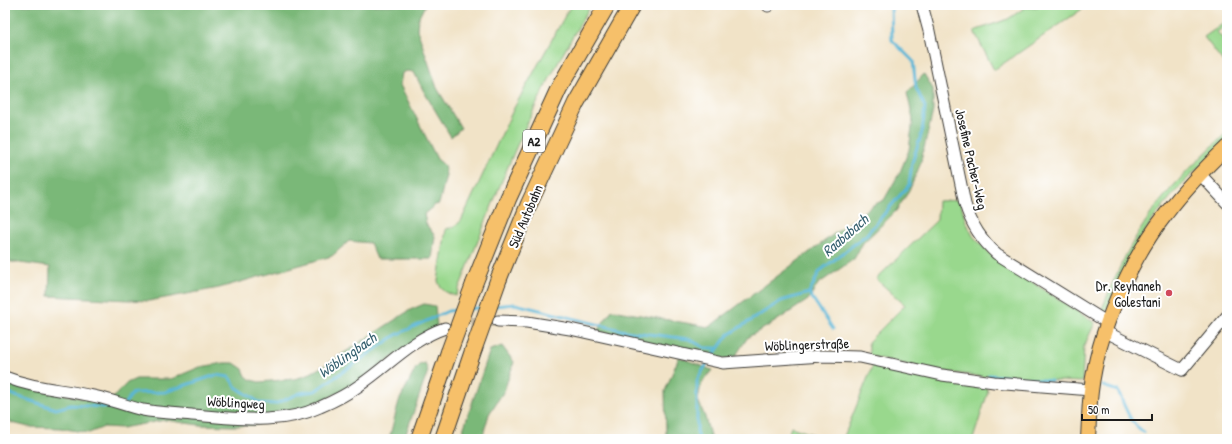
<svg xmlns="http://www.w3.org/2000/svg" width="1232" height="444" font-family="'Patrick Hand',sans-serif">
<rect width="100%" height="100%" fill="#fff"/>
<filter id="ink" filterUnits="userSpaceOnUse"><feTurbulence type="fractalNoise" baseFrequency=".025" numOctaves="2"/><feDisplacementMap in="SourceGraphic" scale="8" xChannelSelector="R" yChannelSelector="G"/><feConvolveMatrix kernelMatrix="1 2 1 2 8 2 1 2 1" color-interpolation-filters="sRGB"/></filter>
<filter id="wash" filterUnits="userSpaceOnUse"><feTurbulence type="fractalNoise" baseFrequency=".012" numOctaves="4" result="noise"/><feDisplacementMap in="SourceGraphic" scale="16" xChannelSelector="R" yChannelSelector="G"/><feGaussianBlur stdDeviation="0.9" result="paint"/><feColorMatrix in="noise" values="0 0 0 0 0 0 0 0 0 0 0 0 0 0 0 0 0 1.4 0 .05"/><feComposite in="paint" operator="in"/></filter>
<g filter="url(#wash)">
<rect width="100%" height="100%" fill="#f1e3c7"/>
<path fill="#99d88d" stroke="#5a7a54" d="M 571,5 L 591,5 C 563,52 537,100 515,150 C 494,198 476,247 456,296 C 447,293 441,291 438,281 L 446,229 L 454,227 L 461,221 L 514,108 Z
M 1038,5 L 1088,5 L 994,70 L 974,31 L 1008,19 L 1026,7 L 1037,8 Z
M 1227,21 L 1227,25 L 1217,32 L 1222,38 L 1227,34 L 1227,67 L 1204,37 Z
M 1227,132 L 1227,139 C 1201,165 1167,197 1147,228 C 1130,254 1118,285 1105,313 L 1098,313 L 1102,309 C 1114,279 1126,251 1144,224 C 1166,189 1198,161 1227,132 Z
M 960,200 L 966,222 L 973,236 L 992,256 L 1095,323 L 1084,346 L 1082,382 L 993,378 L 931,370 L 870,356 L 868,342 L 905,305 L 876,279 L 937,220 L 938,201 Z
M 873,365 C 897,371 921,377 946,381 C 959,383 973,383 986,387 L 988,392 L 973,439 L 843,439 Z
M 791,427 L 827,439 L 787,439 Z"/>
<path fill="#7ab878" stroke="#4b6a4a" d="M 5,5 L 425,5 L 418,19 L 417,29 L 437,88 L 461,128 L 451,137 L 423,90 L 414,72 L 407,71 L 402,73 L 400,85 L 437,159 L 444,165 L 446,175 L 439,204 L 435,205 L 424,214 L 426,224 L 435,236 L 432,259 L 377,259 L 370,243 L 349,241 L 332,256 L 219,288 L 149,301 L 49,296 L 50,267 L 5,261 Z
M 924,74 L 933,89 L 933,111 L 920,165 L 909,191 L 896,211 L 863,243 L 854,259 L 818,284 L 808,300 L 770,325 L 748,337 L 734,358 L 721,359 L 597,331 L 612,310 L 709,327 L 873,205 L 884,200 L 900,172 L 909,150 L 913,119 L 907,93 Z
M 424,304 L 435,306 L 437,326 L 358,382 L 317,404 L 256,425 L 234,426 L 199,425 L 165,420 L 122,428 L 104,427 L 89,433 L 60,428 L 29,427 L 12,423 L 5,417 L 5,381 L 107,404 L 127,383 L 136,379 L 171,379 L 200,367 L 224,363 L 234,363 L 243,369 L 246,376 L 251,380 L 259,382 L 294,379 L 305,376 L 327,364 L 410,310 Z
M 502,346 L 514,362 L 504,391 L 489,414 L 482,439 L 460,439 L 490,350 Z
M 679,357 L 712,370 L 701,384 L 698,400 L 705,417 L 711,439 L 665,439 L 666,435 L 665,391 Z
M 425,363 L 428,371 L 404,439 L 389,439 L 399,401 L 416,368 L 420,364 Z"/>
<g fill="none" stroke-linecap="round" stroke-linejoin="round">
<path stroke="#59b6d7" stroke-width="3" d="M 809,293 L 833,329
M 494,306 L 515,304 L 625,331 L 689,339 L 705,348 L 717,348
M 470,309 L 483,307
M 711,358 L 728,335 L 781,301 L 809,293 L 820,271 L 866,235 L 909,185 L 912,163 L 922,132 L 925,107 L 916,88 L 913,61 L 892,40 L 891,5
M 989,375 L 1051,381
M 1103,386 L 1118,391 C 1125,406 1129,423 1144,432
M 5,391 L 16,396 L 56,409 L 71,405 L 119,408
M 125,403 L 133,393 L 165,392 L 216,375 L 229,377 L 236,387 L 260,403 L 275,404 L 300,393 L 315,391 L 396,335 L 448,311 L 459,310
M 699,439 L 697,431 L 697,380 L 708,362"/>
</g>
</g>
<g filter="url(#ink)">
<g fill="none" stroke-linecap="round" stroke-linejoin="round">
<path stroke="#c6bba5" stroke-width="11" stroke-dasharray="11 5.5" stroke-linecap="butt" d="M 455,325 L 469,323 L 498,321"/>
<g stroke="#3c3a36" stroke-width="13">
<path id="minor" d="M 922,5 L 929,31 L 965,204 C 971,224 981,240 997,254 L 1108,323
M 768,6 L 769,5
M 1200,174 L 1227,203
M 498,321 L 527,322 L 570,329 L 723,363 L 822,356 L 860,357 L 942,375 L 994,382 L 1091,390
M 1104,331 L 1182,370 L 1227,316
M 5,377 C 33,388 59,389 88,395 C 107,398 125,406 143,410 C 159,413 176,413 192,415 C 234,418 280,426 320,407 C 334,401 348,394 360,385 C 388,366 412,339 445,328"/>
</g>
<g stroke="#3c3a36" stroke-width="16">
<path id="major" d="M 1088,439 C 1089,423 1089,407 1091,391 C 1098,332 1129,261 1166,214 C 1184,190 1205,168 1227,147"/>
</g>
<g stroke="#3c3a36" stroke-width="18">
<path id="highway" d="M 499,278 L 529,204 L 576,103 L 632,5
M 474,284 L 508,199 L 559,88 L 607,5
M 419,439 L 449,352
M 443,439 L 474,348"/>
</g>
<use href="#minor" stroke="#fff" stroke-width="11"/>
<use href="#major" stroke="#f6c06b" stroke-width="14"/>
<use href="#highway" stroke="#f6c06b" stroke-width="16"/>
<g stroke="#3c3a36" stroke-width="18" stroke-linecap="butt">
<path id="highway-bridge" d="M 474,348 L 499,278
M 449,352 L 474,284"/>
</g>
<use href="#highway-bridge" stroke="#f6c06b" stroke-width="16"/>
</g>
</g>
<circle fill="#d1495b" stroke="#fff" stroke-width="1.5" cx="1169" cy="293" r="4"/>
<g text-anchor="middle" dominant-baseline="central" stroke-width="4" stroke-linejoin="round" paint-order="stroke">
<rect fill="#fff" stroke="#606060" stroke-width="1" x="523" y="130" width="22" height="22" rx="3"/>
<g font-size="13" font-weight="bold" fill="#1c1c1c">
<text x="534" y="141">A2</text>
</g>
<g font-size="14" fill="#1c1c1c" stroke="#fff">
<text transform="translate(972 159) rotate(77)">Josefine Pacher-Weg</text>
<text transform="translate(525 216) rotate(-67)">Süd Autobahn</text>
<text transform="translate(807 344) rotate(-2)">Wöblingerstraße</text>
<text transform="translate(236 402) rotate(3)">Wöblingweg</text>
</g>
<g font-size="14" fill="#1c1c1c" stroke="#fff" text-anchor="end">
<text x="1161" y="285">Dr. Reyhaneh<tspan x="1161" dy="16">Golestani</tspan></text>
</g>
<g font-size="15" font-style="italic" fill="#376170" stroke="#fff">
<text transform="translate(845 235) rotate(-41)">Raababach</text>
<text transform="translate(347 355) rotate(-35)">Wöblingbach</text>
</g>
</g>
<rect width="1232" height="444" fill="none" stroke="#fff" stroke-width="20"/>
<path d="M1082 414v6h70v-6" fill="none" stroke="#1c1c1c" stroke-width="2"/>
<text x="1088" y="414" font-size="12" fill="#1c1c1c" stroke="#ffffff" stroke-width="3" paint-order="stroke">50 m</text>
</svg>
